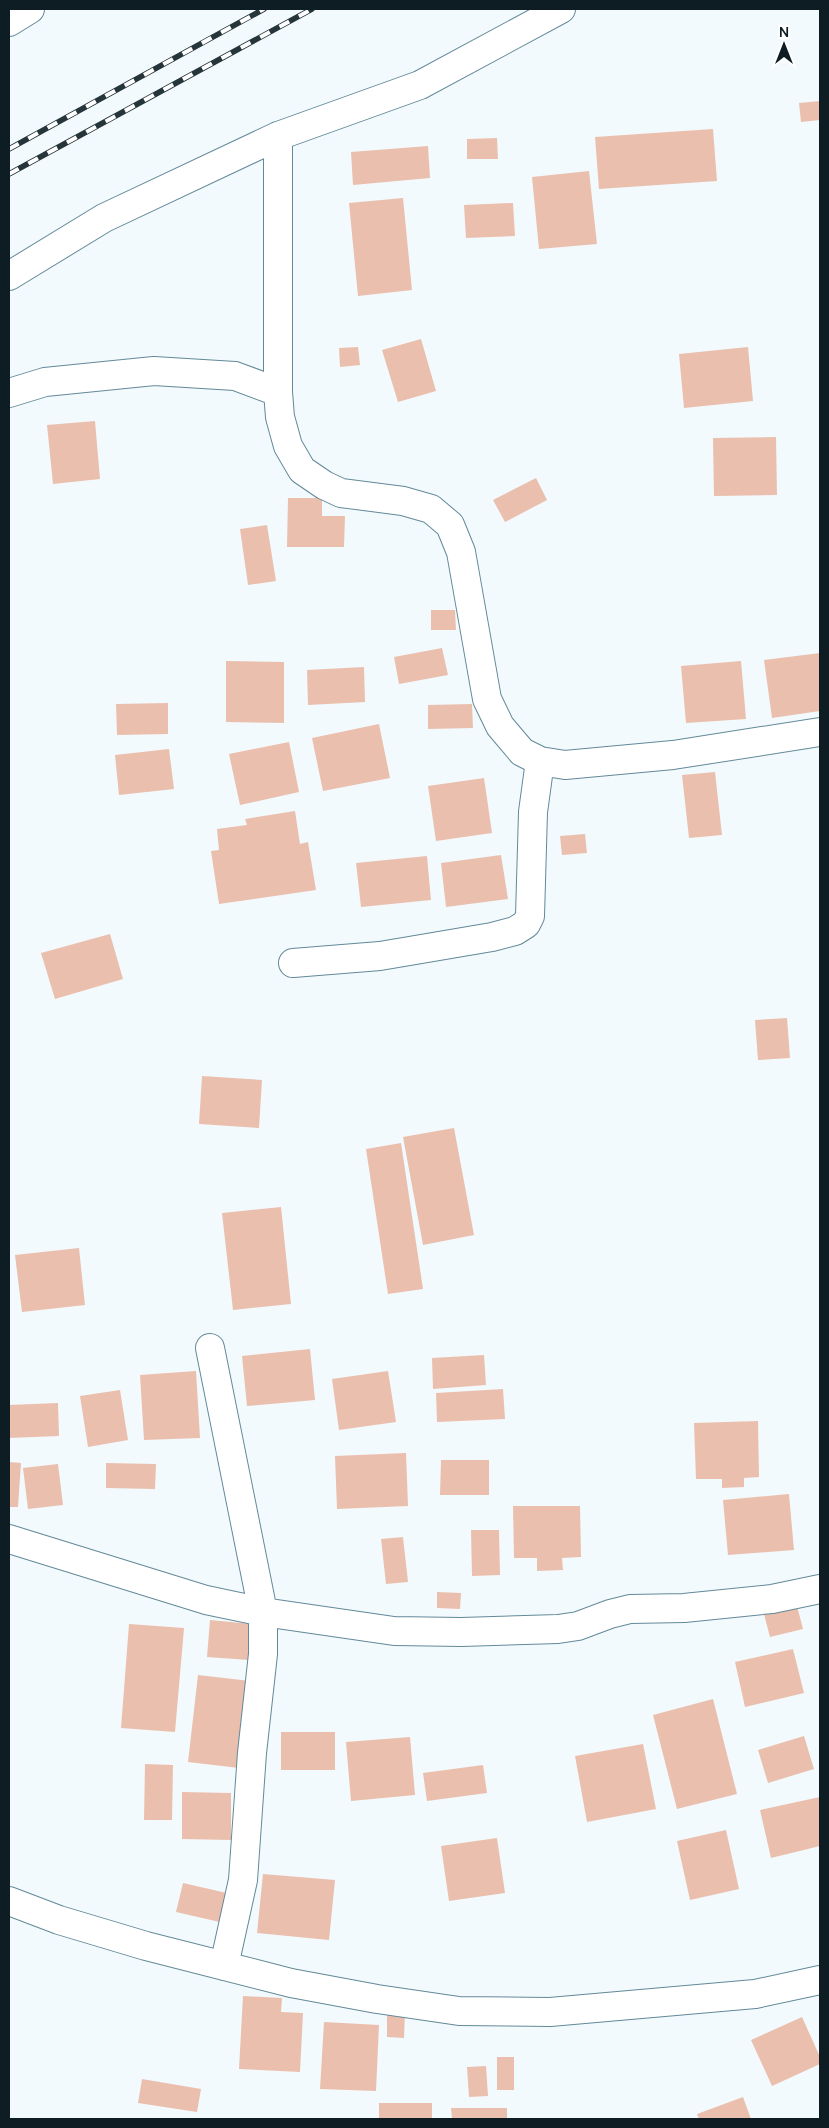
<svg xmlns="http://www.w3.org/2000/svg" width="829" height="2128" font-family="Manrope,sans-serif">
<rect width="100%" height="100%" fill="#f2fafd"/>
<path fill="#ebbfad" d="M 820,101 L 820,120 L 801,122 L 799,103 Z
M 713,129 L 717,181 L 599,189 L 595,137 Z
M 497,138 L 498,159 L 467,159 L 467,139 Z
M 428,146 L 430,178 L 353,185 L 351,152 Z
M 589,171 L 597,244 L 539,249 L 532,177 Z
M 403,198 L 412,290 L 358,296 L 349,203 Z
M 513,203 L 515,236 L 466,238 L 464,205 Z
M 421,339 L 436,391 L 398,402 L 382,350 Z
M 358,347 L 360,365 L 340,367 L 339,348 Z
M 748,347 L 753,401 L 684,408 L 679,354 Z
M 95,421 L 100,479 L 53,484 L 47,425 Z
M 776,437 L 777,495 L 714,496 L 713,438 Z
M 536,478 L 547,500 L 505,522 L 493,500 Z
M 288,498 L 322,498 L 322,516 L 345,516 L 344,547 L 287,547 Z
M 267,525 L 276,581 L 248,585 L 240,529 Z
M 431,610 L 455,610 L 456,630 L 431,630 Z
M 442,648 L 448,675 L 399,684 L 394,657 Z
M 820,653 L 820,711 L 772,718 L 764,660 Z
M 226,661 L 284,662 L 284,723 L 226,722 Z
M 741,661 L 746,719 L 686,723 L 681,666 Z
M 364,667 L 365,702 L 308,705 L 307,670 Z
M 168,703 L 168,734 L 117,735 L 116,704 Z
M 472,704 L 473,728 L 428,729 L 428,705 Z
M 379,724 L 390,778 L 323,791 L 312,738 Z
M 289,742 L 299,792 L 240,805 L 229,754 Z
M 169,749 L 174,789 L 119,795 L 115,755 Z
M 715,772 L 722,835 L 689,838 L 682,775 Z
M 484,778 L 492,833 L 436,841 L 428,786 Z
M 295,811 L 300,844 L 308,842 L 316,890 L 219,904 L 211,851 L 219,850 L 217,829 L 247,825 L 245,819 Z
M 585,834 L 587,853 L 562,855 L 560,836 Z
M 501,855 L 508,899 L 446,907 L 441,863 Z
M 427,856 L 431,900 L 361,907 L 356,863 Z
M 110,934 L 123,979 L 55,999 L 41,953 Z
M 787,1018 L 790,1058 L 758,1060 L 755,1020 Z
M 202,1076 L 262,1080 L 259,1128 L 199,1124 Z
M 454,1128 L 474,1235 L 423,1245 L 403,1137 Z
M 401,1143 L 423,1289 L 388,1294 L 366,1149 Z
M 281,1207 L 291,1304 L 233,1310 L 222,1213 Z
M 79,1248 L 85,1305 L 22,1312 L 15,1255 Z
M 310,1349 L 315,1400 L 247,1406 L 242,1356 Z
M 484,1355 L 486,1385 L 433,1389 L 432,1358 Z
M 196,1371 L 200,1438 L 144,1440 L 140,1375 Z
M 388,1371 L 396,1422 L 339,1430 L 332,1379 Z
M 503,1389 L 505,1419 L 437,1422 L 436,1393 Z
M 120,1390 L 128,1440 L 88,1447 L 80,1396 Z
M 58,1403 L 59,1436 L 9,1438 L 9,1405 Z
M 758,1421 L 759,1477 L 744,1478 L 744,1487 L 722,1488 L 722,1479 L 696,1479 L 694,1423 Z
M 406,1453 L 408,1506 L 337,1509 L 335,1456 Z
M 441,1460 L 489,1460 L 489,1495 L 440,1495 Z
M 9,1462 L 21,1463 L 18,1507 L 9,1507 Z
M 106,1463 L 156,1464 L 155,1489 L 106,1488 Z
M 58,1464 L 63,1505 L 28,1509 L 23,1468 Z
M 789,1494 L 794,1550 L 728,1555 L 723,1500 Z
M 513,1506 L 580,1506 L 581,1557 L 562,1558 L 563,1570 L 537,1571 L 537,1558 L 514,1558 Z
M 471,1530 L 499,1530 L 500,1575 L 472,1576 Z
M 403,1537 L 408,1582 L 386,1584 L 381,1539 Z
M 437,1592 L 461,1593 L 460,1609 L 437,1608 Z
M 797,1606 L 803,1629 L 770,1637 L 764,1614 Z
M 210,1620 L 252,1624 L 249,1660 L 207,1657 Z
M 129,1624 L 184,1628 L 175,1732 L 121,1728 Z
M 793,1649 L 804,1693 L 745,1707 L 735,1662 Z
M 198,1675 L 250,1681 L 239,1768 L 188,1762 Z
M 713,1699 L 737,1794 L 677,1809 L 653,1715 Z
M 281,1732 L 335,1732 L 335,1770 L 281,1770 Z
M 804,1736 L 814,1769 L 768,1783 L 758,1750 Z
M 410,1737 L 415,1795 L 351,1801 L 346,1742 Z
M 643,1744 L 656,1809 L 587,1822 L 575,1756 Z
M 145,1764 L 173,1765 L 172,1820 L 144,1820 Z
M 483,1765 L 487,1793 L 427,1801 L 423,1773 Z
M 182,1792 L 231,1793 L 231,1840 L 182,1839 Z
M 820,1797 L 820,1846 L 771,1858 L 760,1810 Z
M 726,1830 L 739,1889 L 690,1900 L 677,1841 Z
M 497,1838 L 505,1893 L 449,1901 L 441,1846 Z
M 263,1874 L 335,1880 L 329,1940 L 257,1933 Z
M 183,1883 L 231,1894 L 224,1923 L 176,1912 Z
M 243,1996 L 282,1998 L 281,2012 L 303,2013 L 300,2072 L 239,2069 Z
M 387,2011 L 405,2011 L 404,2038 L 387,2037 Z
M 802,2017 L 820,2057 L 820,2064 L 772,2086 L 751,2040 Z
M 324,2022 L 379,2025 L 376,2091 L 320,2089 Z
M 497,2057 L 514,2057 L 514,2090 L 497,2090 Z
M 486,2066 L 488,2096 L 469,2097 L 467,2067 Z
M 142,2079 L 201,2089 L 197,2112 L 138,2103 Z
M 743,2097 L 751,2119 L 699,2119 L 697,2114 Z
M 379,2103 L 432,2103 L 432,2119 L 379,2119 Z
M 451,2108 L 507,2108 L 507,2119 L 452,2119 Z"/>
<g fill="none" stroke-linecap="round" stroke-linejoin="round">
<g stroke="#638999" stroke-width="30">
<path id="minor" d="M 9,22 L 30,9
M 278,136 L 278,392
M 9,276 L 104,218 L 278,136 L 420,85 L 561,9
M 9,393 L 45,382 L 154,371 L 235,376 L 278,392 L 280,417 L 288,446 L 302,470 L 324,485 L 341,493 L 403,501 L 431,509 L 450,525 L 461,552 L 487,699 L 500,726 L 522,752 L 540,761 L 565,765 L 673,755 L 820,732
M 293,963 L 380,956 L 492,937 L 515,931 L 526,924 L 530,916 L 533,812 L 540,761
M 210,1348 L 263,1612 L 263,1654 L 252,1753 L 243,1880 L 224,1966
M 9,1539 L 206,1600 L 263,1612 L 394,1631 L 461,1632 L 558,1629 L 578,1626 L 610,1614 L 630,1609 L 684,1608 L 772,1599 L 820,1589
M 9,1901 L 59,1920 L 146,1946 L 291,1983 L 377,1999 L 459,2011 L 550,2012 L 755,1994 L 820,1980"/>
</g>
<use href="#minor" stroke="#fff" stroke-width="28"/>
<g stroke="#25353a" stroke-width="5.5">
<path id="rail" d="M 9,149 L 264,9
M 9,174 L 312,9"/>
</g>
<use href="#rail" stroke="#fff" stroke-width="4" stroke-dasharray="11" stroke-linecap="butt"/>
</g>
<rect width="829" height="2128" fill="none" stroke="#0d1d23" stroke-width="20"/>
<g transform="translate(784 45)" stroke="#ffffff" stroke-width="4" paint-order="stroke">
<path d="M0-4L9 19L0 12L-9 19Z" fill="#0d1d23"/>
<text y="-8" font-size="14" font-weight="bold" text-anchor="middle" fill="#0d1d23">N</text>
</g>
</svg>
